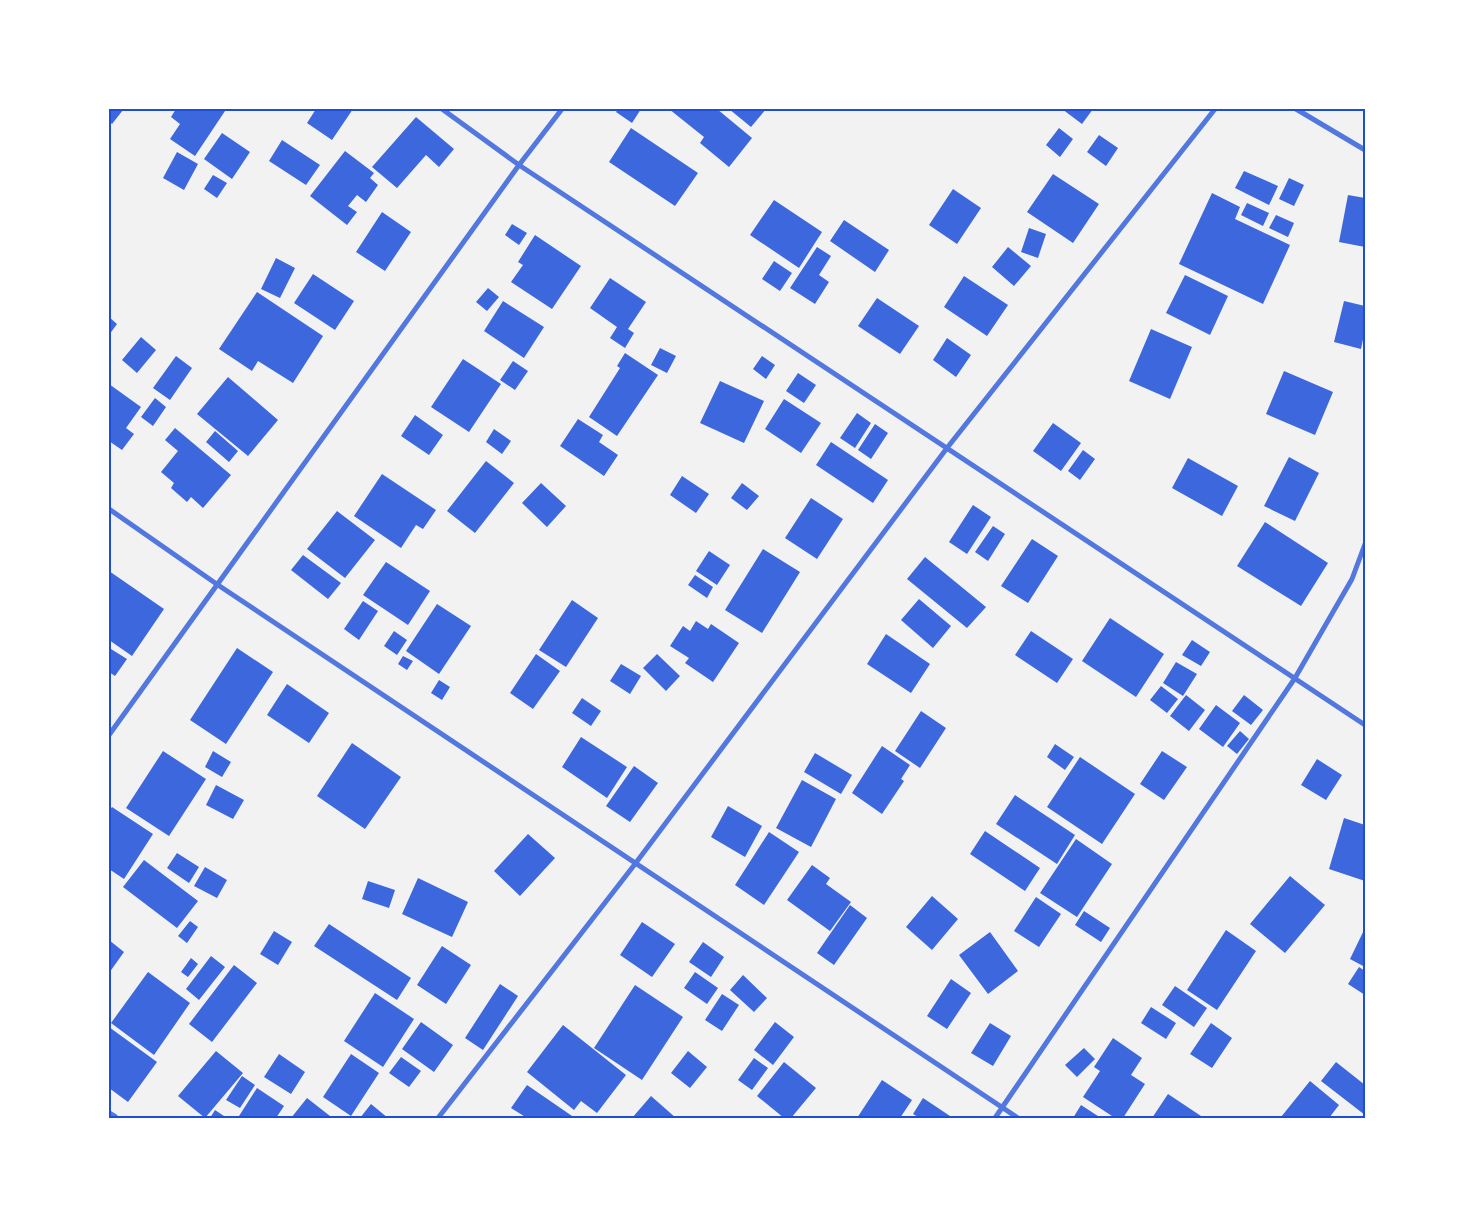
<svg xmlns="http://www.w3.org/2000/svg" width="1474" height="1227" font-family="'PT Sans',sans-serif">
<rect width="100%" height="100%" fill="#f2f2f2"/>
<path fill="#3d67dc" d="M 109,109 L 121,109 L 123,110 L 112,124 L 109,121 Z
M 176,109 L 222,109 L 225,111 L 195,156 L 170,139 L 180,124 L 171,117 Z
M 316,109 L 353,109 L 332,140 L 307,123 Z
M 618,109 L 641,109 L 632,123 L 616,112 Z
M 669,109 L 717,109 L 752,138 L 729,167 L 700,143 L 704,137 Z
M 729,109 L 766,109 L 751,127 Z
M 1062,109 L 1093,109 L 1082,124 Z
M 416,117 L 454,149 L 439,167 L 426,155 L 397,188 L 372,167 Z
M 631,128 L 698,173 L 675,206 L 609,162 Z
M 1059,128 L 1073,139 L 1060,157 L 1046,145 Z
M 222,133 L 250,152 L 232,179 L 204,159 Z
M 1099,135 L 1118,148 L 1106,166 L 1087,152 Z
M 282,140 L 320,165 L 306,185 L 269,161 Z
M 345,151 L 374,173 L 370,178 L 378,185 L 366,202 L 357,195 L 348,206 L 357,212 L 347,225 L 310,196 Z
M 177,152 L 198,164 L 184,190 L 163,178 Z
M 1244,171 L 1278,186 L 1269,205 L 1235,188 Z
M 1053,174 L 1099,204 L 1073,243 L 1027,212 Z
M 213,175 L 227,183 L 217,198 L 204,189 Z
M 1289,178 L 1304,185 L 1294,206 L 1279,199 Z
M 953,189 L 981,208 L 957,244 L 929,225 Z
M 1212,193 L 1240,207 L 1235,219 L 1290,245 L 1263,304 L 1179,264 Z
M 1348,195 L 1365,198 L 1365,247 L 1339,242 Z
M 774,200 L 822,232 L 799,268 L 750,235 Z
M 1247,203 L 1269,213 L 1263,226 L 1241,215 Z
M 382,212 L 411,232 L 385,271 L 356,252 Z
M 1276,215 L 1294,223 L 1288,237 L 1269,228 Z
M 844,220 L 889,250 L 875,272 L 830,241 Z
M 512,224 L 527,233 L 519,245 L 505,235 Z
M 1029,228 L 1046,234 L 1038,258 L 1021,252 Z
M 535,235 L 581,266 L 552,309 L 511,282 L 523,265 L 518,262 Z
M 817,247 L 831,256 L 819,275 L 829,282 L 815,304 L 790,288 Z
M 1008,247 L 1031,266 L 1014,286 L 992,267 Z
M 276,258 L 295,268 L 280,298 L 261,289 Z
M 774,261 L 792,273 L 780,291 L 762,279 Z
M 313,274 L 354,301 L 335,330 L 294,303 Z
M 1185,275 L 1228,296 L 1210,335 L 1166,313 Z
M 964,276 L 1008,305 L 987,336 L 944,307 Z
M 610,278 L 646,302 L 628,329 L 634,333 L 625,348 L 610,338 L 617,327 L 590,308 Z
M 488,288 L 499,297 L 487,311 L 476,302 Z
M 257,292 L 323,336 L 293,383 L 258,361 L 252,371 L 219,349 Z
M 877,298 L 919,326 L 900,354 L 858,326 Z
M 503,301 L 544,327 L 524,358 L 484,331 Z
M 1344,301 L 1365,306 L 1365,330 L 1361,349 L 1334,342 Z
M 109,317 L 117,324 L 109,335 Z
M 1151,329 L 1192,347 L 1170,399 L 1129,381 Z
M 141,337 L 156,350 L 137,373 L 122,360 Z
M 947,338 L 971,355 L 956,377 L 933,360 Z
M 660,348 L 676,356 L 667,373 L 651,365 Z
M 625,353 L 658,375 L 617,436 L 589,417 L 620,368 L 617,366 Z
M 176,356 L 192,368 L 170,400 L 153,388 Z
M 762,356 L 775,365 L 766,379 L 753,369 Z
M 463,359 L 501,384 L 469,432 L 431,407 Z
M 513,361 L 528,371 L 515,390 L 500,380 Z
M 1284,371 L 1333,392 L 1315,435 L 1266,414 Z
M 798,373 L 816,385 L 804,403 L 786,391 Z
M 228,377 L 278,420 L 248,456 L 197,414 Z
M 720,381 L 764,401 L 744,443 L 700,423 Z
M 109,384 L 141,407 L 126,428 L 134,434 L 122,450 L 109,441 Z
M 155,398 L 166,407 L 153,426 L 141,417 Z
M 784,399 L 821,423 L 801,453 L 765,429 Z
M 857,413 L 871,423 L 855,448 L 840,438 Z
M 415,415 L 443,435 L 429,455 L 401,436 Z
M 578,419 L 603,435 L 599,442 L 618,455 L 604,476 L 560,446 Z
M 1053,423 L 1081,443 L 1061,471 L 1033,451 Z
M 875,424 L 888,433 L 871,459 L 858,450 Z
M 175,428 L 231,475 L 203,508 L 191,497 L 187,502 L 171,488 L 174,483 L 161,472 L 178,451 L 165,440 Z
M 494,429 L 511,441 L 502,454 L 486,442 Z
M 215,431 L 238,451 L 229,462 L 206,442 Z
M 831,442 L 888,480 L 873,503 L 816,465 Z
M 1083,450 L 1095,459 L 1080,480 L 1068,471 Z
M 1289,457 L 1319,473 L 1295,521 L 1264,506 Z
M 1188,458 L 1238,486 L 1222,516 L 1172,488 Z
M 486,461 L 514,483 L 475,533 L 447,511 Z
M 382,474 L 436,510 L 423,529 L 416,525 L 401,548 L 354,516 Z
M 682,476 L 709,494 L 696,513 L 670,495 Z
M 541,483 L 566,506 L 547,527 L 522,503 Z
M 742,483 L 759,496 L 747,510 L 731,498 Z
M 811,498 L 843,519 L 817,559 L 785,538 Z
M 973,505 L 991,517 L 967,554 L 949,542 Z
M 337,511 L 375,540 L 345,578 L 307,549 Z
M 1265,522 L 1328,563 L 1301,606 L 1237,566 Z
M 993,526 L 1005,534 L 988,561 L 975,552 Z
M 1032,539 L 1058,556 L 1028,603 L 1001,586 Z
M 763,549 L 800,572 L 762,633 L 725,610 Z
M 709,551 L 730,565 L 717,585 L 696,571 Z
M 303,555 L 341,583 L 328,599 L 291,570 Z
M 925,557 L 986,607 L 967,628 L 907,579 Z
M 386,562 L 430,591 L 408,625 L 363,595 Z
M 109,571 L 164,609 L 132,656 L 109,640 Z
M 695,575 L 713,587 L 707,598 L 688,585 Z
M 919,599 L 951,626 L 933,648 L 901,620 Z
M 572,600 L 598,618 L 566,667 L 539,650 Z
M 363,601 L 378,611 L 359,640 L 344,629 Z
M 437,604 L 471,626 L 439,674 L 406,651 Z
M 1110,618 L 1164,654 L 1136,697 L 1082,661 Z
M 696,621 L 708,629 L 711,624 L 739,643 L 713,682 L 685,663 L 689,658 L 670,646 L 683,626 L 690,631 Z
M 394,631 L 407,640 L 397,655 L 384,646 Z
M 1031,631 L 1073,659 L 1057,683 L 1015,655 Z
M 886,634 L 930,664 L 911,693 L 867,664 Z
M 1192,640 L 1210,652 L 1201,666 L 1182,655 Z
M 237,648 L 273,672 L 226,744 L 190,720 Z
M 111,649 L 127,659 L 115,676 L 109,672 L 109,654 Z
M 536,654 L 560,671 L 533,709 L 510,693 Z
M 657,654 L 680,676 L 666,691 L 643,668 Z
M 403,656 L 413,661 L 407,670 L 398,664 Z
M 1176,662 L 1197,674 L 1183,696 L 1163,683 Z
M 621,664 L 641,676 L 630,694 L 610,681 Z
M 439,680 L 450,687 L 442,700 L 431,693 Z
M 287,684 L 329,713 L 309,743 L 267,715 Z
M 1161,686 L 1178,699 L 1167,713 L 1150,700 Z
M 1186,695 L 1205,710 L 1189,731 L 1170,716 Z
M 1244,695 L 1263,710 L 1251,725 L 1232,711 Z
M 582,698 L 601,711 L 591,726 L 572,713 Z
M 1216,705 L 1240,723 L 1223,747 L 1199,729 Z
M 921,711 L 946,728 L 920,768 L 895,751 Z
M 1240,731 L 1249,739 L 1237,754 L 1227,746 Z
M 581,737 L 627,767 L 607,798 L 562,767 Z
M 352,743 L 401,777 L 365,829 L 317,796 Z
M 1055,744 L 1074,757 L 1065,770 L 1047,757 Z
M 882,746 L 910,765 L 901,779 L 904,781 L 882,814 L 852,793 Z
M 163,751 L 206,779 L 169,836 L 126,808 Z
M 213,751 L 231,762 L 222,777 L 205,767 Z
M 1162,751 L 1187,767 L 1164,800 L 1140,784 Z
M 815,753 L 852,775 L 841,794 L 804,772 Z
M 1080,757 L 1135,794 L 1102,844 L 1047,807 Z
M 1317,759 L 1342,775 L 1326,800 L 1301,785 Z
M 634,766 L 658,783 L 630,822 L 606,806 Z
M 802,780 L 836,799 L 811,847 L 776,828 Z
M 216,785 L 244,800 L 233,819 L 206,805 Z
M 1015,795 L 1075,835 L 1057,864 L 996,824 Z
M 728,806 L 762,826 L 745,857 L 711,837 Z
M 112,807 L 153,834 L 124,879 L 109,869 L 109,811 Z
M 1344,818 L 1365,825 L 1365,881 L 1329,869 Z
M 985,831 L 1040,868 L 1025,891 L 970,854 Z
M 769,832 L 799,852 L 764,905 L 735,885 Z
M 528,834 L 555,858 L 520,896 L 494,871 Z
M 1076,839 L 1112,864 L 1077,917 L 1040,893 Z
M 177,853 L 199,867 L 189,883 L 167,868 Z
M 144,860 L 198,901 L 177,928 L 123,887 Z
M 812,865 L 830,878 L 826,884 L 851,902 L 830,931 L 787,900 Z
M 205,867 L 227,880 L 217,898 L 194,886 Z
M 1290,876 L 1325,905 L 1285,953 L 1250,924 Z
M 418,878 L 468,902 L 452,937 L 402,914 Z
M 368,881 L 395,890 L 389,908 L 362,899 Z
M 932,896 L 958,919 L 932,950 L 906,927 Z
M 1036,897 L 1061,914 L 1039,947 L 1014,931 Z
M 850,905 L 867,918 L 834,965 L 817,953 Z
M 1084,911 L 1110,928 L 1101,942 L 1075,925 Z
M 190,921 L 198,927 L 187,943 L 178,936 Z
M 642,922 L 675,944 L 652,977 L 620,955 Z
M 329,924 L 411,978 L 397,1000 L 314,946 Z
M 1365,928 L 1365,967 L 1350,959 Z
M 1226,930 L 1256,951 L 1217,1010 L 1187,990 Z
M 274,931 L 292,942 L 278,965 L 260,954 Z
M 990,932 L 1018,971 L 988,994 L 959,955 Z
M 109,940 L 124,952 L 109,973 Z
M 703,942 L 724,957 L 711,977 L 689,962 Z
M 442,946 L 471,965 L 446,1004 L 417,985 Z
M 211,956 L 225,967 L 199,1000 L 186,989 Z
M 191,958 L 198,964 L 188,977 L 181,972 Z
M 234,965 L 257,983 L 212,1042 L 189,1024 Z
M 1359,967 L 1365,971 L 1365,995 L 1348,984 Z
M 148,972 L 190,1003 L 154,1055 L 111,1023 Z
M 695,972 L 718,988 L 707,1004 L 684,988 Z
M 743,975 L 767,998 L 754,1012 L 730,990 Z
M 951,979 L 971,993 L 947,1029 L 927,1016 Z
M 500,984 L 518,996 L 483,1050 L 465,1038 Z
M 635,985 L 683,1017 L 642,1080 L 594,1048 Z
M 1175,986 L 1207,1008 L 1194,1027 L 1162,1005 Z
M 375,993 L 414,1019 L 383,1067 L 344,1041 Z
M 722,994 L 739,1005 L 722,1031 L 705,1020 Z
M 1151,1007 L 1176,1023 L 1166,1039 L 1141,1023 Z
M 421,1022 L 453,1045 L 434,1072 L 402,1049 Z
M 775,1022 L 794,1037 L 773,1065 L 754,1050 Z
M 990,1023 L 1011,1036 L 993,1066 L 971,1053 Z
M 1211,1023 L 1232,1038 L 1212,1068 L 1190,1054 Z
M 563,1025 L 626,1075 L 597,1113 L 581,1101 L 574,1110 L 527,1072 Z
M 109,1027 L 157,1062 L 128,1102 L 109,1088 Z
M 1113,1038 L 1142,1058 L 1131,1075 L 1145,1084 L 1123,1118 L 1115,1118 L 1083,1097 L 1100,1071 L 1094,1067 Z
M 1084,1048 L 1095,1059 L 1077,1077 L 1065,1065 Z
M 216,1051 L 243,1073 L 205,1118 L 178,1096 Z
M 688,1051 L 707,1067 L 690,1088 L 671,1073 Z
M 279,1054 L 305,1072 L 291,1094 L 264,1077 Z
M 351,1054 L 379,1073 L 351,1116 L 323,1097 Z
M 401,1057 L 421,1071 L 409,1087 L 389,1073 Z
M 754,1058 L 768,1068 L 752,1090 L 738,1080 Z
M 784,1062 L 816,1088 L 791,1118 L 784,1118 L 757,1096 Z
M 1336,1062 L 1365,1085 L 1365,1115 L 1321,1081 Z
M 242,1076 L 255,1085 L 240,1108 L 226,1100 Z
M 882,1080 L 912,1100 L 900,1118 L 857,1118 Z
M 1310,1081 L 1339,1105 L 1329,1118 L 1282,1118 L 1281,1117 Z
M 527,1085 L 575,1118 L 527,1118 L 511,1108 Z
M 257,1088 L 284,1106 L 276,1118 L 243,1118 L 239,1116 Z
M 1168,1094 L 1204,1118 L 1152,1118 Z
M 651,1096 L 676,1118 L 632,1118 Z
M 307,1098 L 330,1116 L 328,1118 L 291,1118 Z
M 923,1098 L 953,1118 L 920,1118 L 913,1114 Z
M 371,1104 L 388,1118 L 360,1118 Z
M 1081,1105 L 1101,1118 L 1073,1118 Z
M 215,1110 L 227,1118 L 210,1118 Z"/>
<g fill="none" stroke-linecap="round" stroke-linejoin="round">
<path stroke="#5277de" stroke-width="5" d="M 442,109 L 519,165 L 1365,725
M 1296,109 L 1365,150
M 109,509 L 218,585 L 1018,1118
M 109,735 L 519,165 L 562,109
M 438,1118 L 635,864 L 947,448 L 1215,109
M 995,1118 L 1295,678 L 1352,579 L 1365,544"/>
<path stroke="#5277de" stroke-width="9" d="M 109,1115 L 114,1118"/>
</g>
<rect width="1474" height="1227" fill="none" stroke="#ffffff" stroke-width="220"/>
<rect x="110" y="110" width="1254" height="1007" fill="none" stroke="#1d4ed8" stroke-width="2"/>
</svg>
